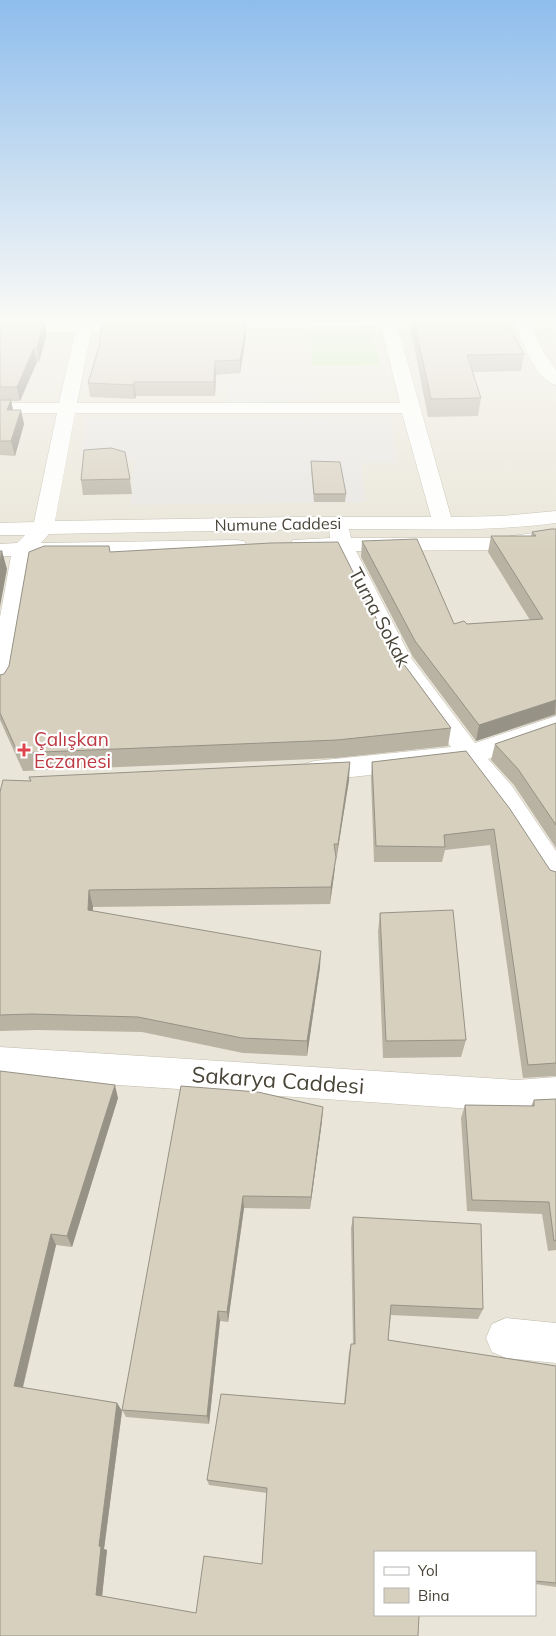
<svg xmlns="http://www.w3.org/2000/svg" width="556" height="1636" font-family="Mulish,sans-serif">
<rect width="100%" height="100%" fill="#f5f3ea"/>
<path fill="#e9e5d8" fill-rule="evenodd" d="M 0,321 L 556,321 L 556,1636 L 0,1636 ZM 375,1552 L 535,1552 L 535,1615 L 375,1615 Z"/>
<path fill="#cbe9b3" d="M 372,330 L 380,365 L 312,366 L 309,333 Z"/>
<path fill="#e7e5e1" d="M 241,369 L 277,369 L 287,382 L 310,381 L 313,400 L 227,404 L 230,374 L 240,373 Z
M 391,417 L 397,463 L 361,463 L 366,502 L 130,505 L 135,459 L 81,458 L 86,418 Z"/>
<g fill="none" stroke-linecap="round" stroke-linejoin="round">
<g stroke="#c1bcac" stroke-width="1">
<path id="minor" d="M 77,321 L 138,321 L 144,323 L 146,326 L 144,329 L 138,331 L 91,332 L 77,403 L 400,403 L 381,326 L 186,330 L 180,328 L 178,325 L 184,321 L 396,321 L 451,517 L 502,516 L 556,511 L 556,523 C 487,532 419,529 349,529 L 351,538 L 497,538 L 556,530 L 556,542 L 497,550 L 356,551 L 411,658 L 475,743 L 556,716 L 556,735 L 488,759 L 512,786 L 556,851 L 556,888 L 546,884 C 521,842 495,803 464,765 L 314,781 L 305,778 L 301,771 L 305,764 L 314,761 L 451,747 L 389,661 L 334,551 L 301,551 L 293,550 L 290,545 L 293,540 L 330,538 L 329,529 L 49,534 L 41,543 L 236,540 L 244,541 L 247,546 L 244,551 L 236,552 L 33,556 L 12,684 L 9,690 L 0,692 L 0,617 L 11,556 L 0,556 L 0,544 L 17,543 L 25,535 L 0,535 L 0,523 L 34,522 L 57,413 L 0,413 L 0,403 L 59,403 L 75,332 L 0,333 L 0,323 ZM 75,413 L 402,413 L 431,517 L 295,517 L 55,521 Z
M 514,321 L 530,321 L 544,353 L 556,370 L 556,385 C 535,380 521,339 514,321 Z
M 0,1047 L 517,1080 L 556,1077 L 556,1109 L 517,1112 L 0,1077 Z
M 506,1318 L 556,1323 L 556,1363 L 506,1358 L 492,1352 L 486,1338 L 492,1324 Z"/>
</g>
<use href="#minor" fill="#fff" fill-rule="evenodd"/>
</g>
<path fill="#b9b3a4" d="M 0,321 L 44,321 L 47,334 L 39,362 L 37,362 L 20,401 L 11,401 L 13,410 L 24,424 L 15,456 L 0,455 Z
M 180,321 L 180,324 L 246,324 L 246,338 L 240,373 L 216,375 L 215,396 L 136,396 L 135,399 L 90,397 L 88,383 L 99,347 Z
M 409,321 L 506,321 L 524,354 L 521,371 L 473,372 L 481,398 L 478,416 L 428,417 Z
M 311,461 L 346,494 L 345,502 L 314,502 L 311,469 Z
M 130,479 L 132,494 L 83,495 L 81,480 Z
M 556,529 L 556,715 L 476,741 L 413,657 L 361,557 L 362,541 L 454,624 L 467,624 L 530,620 L 488,552 L 491,536 L 531,536 L 532,532 Z
M 110,552 L 389,644 L 451,728 L 448,746 L 336,758 L 23,771 L 0,720 L 0,675 L 4,674 Z
M 556,723 L 556,848 L 514,785 L 491,760 L 495,744 Z
M 466,751 L 550,870 L 556,872 L 556,1076 L 523,1078 L 490,845 L 445,850 L 442,862 L 374,862 L 371,778 L 372,762 Z
M 29,777 L 349,780 L 336,861 L 335,861 L 334,875 L 330,904 L 93,907 L 93,911 L 320,967 L 307,1056 L 243,1053 L 142,1032 L 38,1030 L 0,1031 L 0,792 L 30,781 Z
M 380,913 L 466,1040 L 461,1057 L 383,1058 L 378,931 Z
M 0,1071 L 118,1098 L 72,1247 L 56,1245 L 23,1388 L 117,1403 L 122,1411 L 104,1549 L 107,1550 L 102,1596 L 196,1613 L 262,1564 L 267,1493 L 209,1485 L 207,1480 L 344,1404 L 349,1352 L 351,1344 L 353,1344 L 351,1228 L 353,1217 L 483,1309 L 478,1319 L 391,1315 L 388,1340 L 556,1366 L 556,1587 L 535,1584 L 535,1552 L 375,1552 L 418,1636 L 0,1636 Z
M 258,1092 L 322,1121 L 310,1209 L 244,1208 L 228,1322 L 220,1321 L 209,1424 L 126,1417 L 122,1410 Z
M 556,1099 L 556,1250 L 548,1251 L 542,1214 L 467,1211 L 461,1118 L 465,1105 L 531,1106 L 534,1100 Z"/>
<path fill="#969286" d="M 44,321 L 47,334 L 39,362 L 37,348 Z
M 246,324 L 246,338 L 240,373 L 240,360 Z
M 34,348 L 37,362 L 20,401 L 17,387 Z
M 215,361 L 216,375 L 215,396 L 214,382 Z
M 134,382 L 136,396 L 135,399 L 133,385 Z
M 11,400 L 14,415 L 7,410 Z
M 21,410 L 24,424 L 15,456 L 11,441 Z
M 2,551 L 7,569 L 0,607 L 0,563 Z
M 556,700 L 555,714 L 476,741 L 479,725 Z
M 350,762 L 349,780 L 336,861 L 338,844 Z
M 336,857 L 334,875 L 330,904 L 331,887 Z
M 89,890 L 93,907 L 92,927 L 88,910 Z
M 321,951 L 320,967 L 307,1056 L 307,1041 Z
M 115,1085 L 118,1098 L 72,1247 L 67,1236 Z
M 323,1107 L 322,1121 L 310,1209 L 311,1197 Z
M 243,1196 L 244,1208 L 228,1322 L 227,1312 Z
M 51,1234 L 56,1245 L 21,1394 L 14,1386 Z
M 218,1311 L 220,1321 L 209,1424 L 207,1416 Z
M 117,1403 L 122,1411 L 104,1549 L 107,1550 L 102,1597 L 96,1595 L 99,1546 Z"/>
<path fill="#d7d0bf" stroke="#969286" d="M 0,321 L 44,321 L 37,348 L 34,348 L 17,387 L 0,387 Z
M 102,321 L 180,321 L 180,324 L 246,324 L 240,360 L 215,361 L 214,382 L 134,382 L 133,385 L 88,383 L 99,347 Z
M 414,321 L 506,321 L 524,354 L 467,355 L 481,398 L 431,399 Z
M 0,400 L 11,400 L 7,410 L 21,410 L 11,441 L 0,441 Z
M 111,448 L 125,452 L 130,479 L 81,480 L 84,450 Z
M 311,461 L 340,462 L 346,494 L 314,494 Z
M 551,529 L 556,529 L 556,700 L 479,725 L 415,641 L 362,541 L 417,539 L 454,624 L 464,621 L 467,624 L 543,619 L 491,536 L 536,536 L 532,532 Z
M 338,542 L 389,644 L 451,728 L 337,740 L 18,753 L 0,713 L 0,675 L 4,674 L 9,666 L 29,552 L 44,546 L 109,546 L 110,552 L 271,543 Z
M 0,551 L 2,551 L 0,563 Z
M 556,723 L 556,825 L 518,769 L 495,744 Z
M 466,751 L 510,809 L 550,870 L 556,872 L 556,1063 L 528,1065 L 494,829 L 444,835 L 445,847 L 376,846 L 372,762 Z
M 350,762 L 338,844 L 334,844 L 336,857 L 331,887 L 89,890 L 88,910 L 321,951 L 307,1041 L 242,1038 L 138,1017 L 32,1014 L 0,1015 L 0,792 L 3,780 L 31,781 L 29,777 Z
M 453,910 L 466,1040 L 386,1041 L 380,913 Z
M 0,1071 L 115,1085 L 67,1236 L 51,1234 L 14,1386 L 117,1403 L 99,1546 L 101,1547 L 96,1595 L 196,1613 L 204,1556 L 262,1564 L 267,1488 L 207,1480 L 221,1394 L 345,1404 L 351,1344 L 355,1344 L 353,1217 L 481,1224 L 483,1309 L 391,1305 L 388,1340 L 556,1366 L 556,1583 L 535,1581 L 535,1552 L 375,1552 L 375,1615 L 419,1615 L 418,1636 L 0,1636 Z
M 181,1086 L 258,1092 L 323,1107 L 311,1197 L 243,1196 L 227,1312 L 218,1311 L 207,1416 L 122,1410 Z
M 556,1099 L 556,1240 L 554,1241 L 549,1202 L 472,1200 L 465,1105 L 534,1106 L 534,1100 Z"/>
<linearGradient id="sky" x2="0" y2="1"><stop stop-color="#8ebdec"/><stop offset="0.58" stop-color="#fafaf6"/><stop offset="1" stop-color="#fafaf6" stop-opacity="0"/></linearGradient>
<rect width="556" height="550" fill="url(#sky)"/>
<path fill="#e0444e" stroke="#fff" stroke-width="2" d="M21.5 742.5h5v5h5v5h-5v5h-5v-5h-5v-5h5z"/>
<g text-anchor="middle" dominant-baseline="central" stroke-width="4.5" stroke-linejoin="round" paint-order="stroke">
<g font-size="16" fill="#494438" stroke="#fff">
<text transform="translate(278 524) rotate(-1)">Numune Caddesi</text>
</g>
<g font-size="19" fill="#494438" stroke="#fff">
<text transform="translate(380 617) rotate(62)">Turna Sokak</text>
</g>
<g font-size="19" fill="#be3a42" stroke="#fff" text-anchor="start">
<text x="34" y="739">Çalışkan<tspan x="34" dy="22">Eczanesi</tspan></text>
</g>
<g font-size="22" fill="#494438" stroke="#fff">
<text transform="translate(278 1080) rotate(4)">Sakarya Caddesi</text>
</g>
</g>
<rect x="374" y="1551" width="162" height="65" fill="#ffffff" stroke="#b6b4af"/>
<rect x="384" y="1567" width="25" height="8" fill="#ffffff" stroke="#b6b4af"/>
<text x="418" y="1576" font-size="15" fill="#494438">Yol</text>
<rect x="384" y="1588" width="25" height="15" fill="#d7d0bf" stroke="#b6b4af"/>
<text x="418" y="1601" font-size="15" fill="#494438">Bina</text>
</svg>
